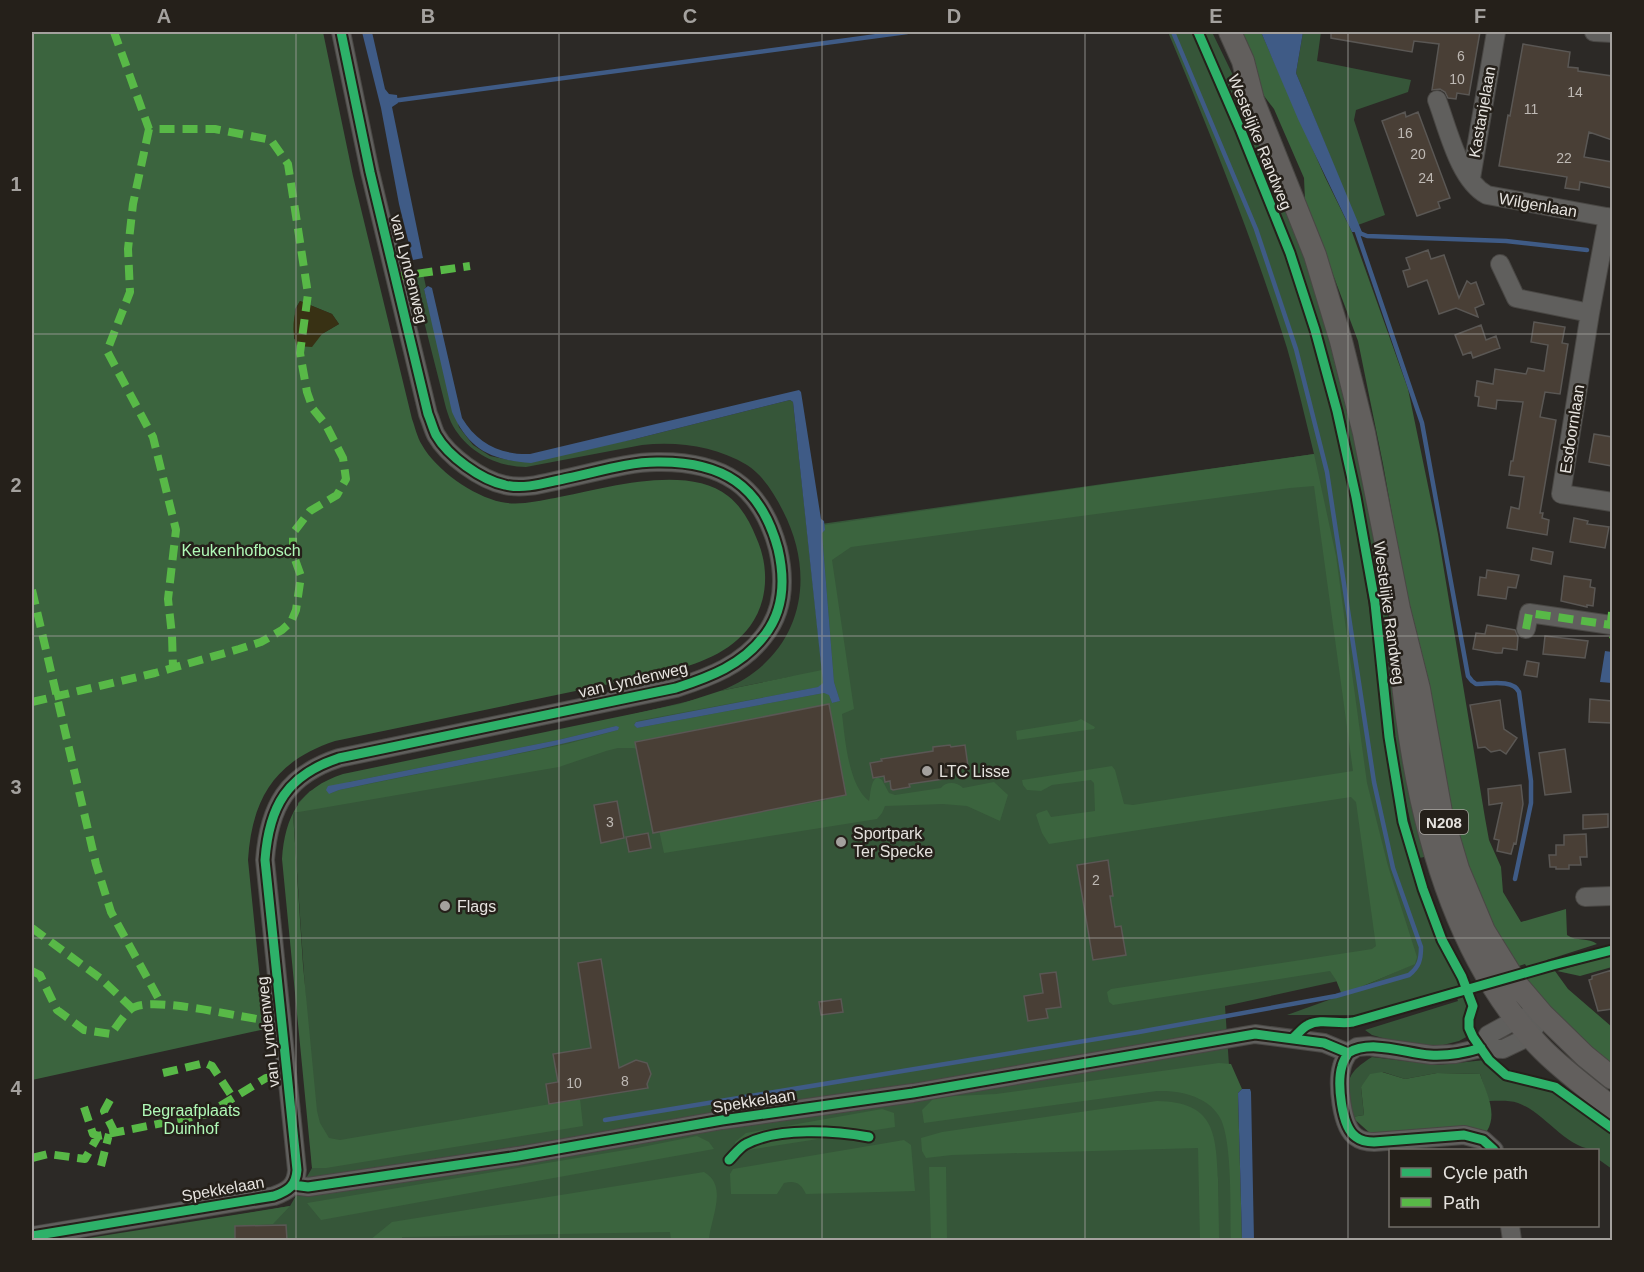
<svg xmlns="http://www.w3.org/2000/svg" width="1644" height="1272" font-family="Arial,sans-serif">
<rect width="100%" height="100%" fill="#2c2926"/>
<path fill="#365639" d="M 1168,32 L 1194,32 C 1247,156 1302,280 1333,412 C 1348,476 1360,542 1369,607 C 1381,692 1387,779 1411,862 C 1419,890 1428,918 1440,944 C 1448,962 1458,980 1466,998 C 1468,1012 1462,1022 1468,1036 L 1459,1041 L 1443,1045 L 1411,1046 L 1372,1035 L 1365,1030 L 1458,1001 L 1453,987 L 1360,1015 L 1287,1015 L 1348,993 L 1411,965 L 1225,1006 L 1233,1125 L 1236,1240 L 174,1240 L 174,1226 L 290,1206 L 312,1168 L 305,989 L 293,813 L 298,812 L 298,803 L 310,791 L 794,676 L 720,691 C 798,661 820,583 783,511 C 775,495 763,475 747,465 C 716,446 677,441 642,445 L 526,467 C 497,467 468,452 453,426 C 450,421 448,414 446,408 L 413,278 L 423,273 L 426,287 L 424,289 L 459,427 L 473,445 L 490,456 L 514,461 L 635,439 L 790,400 L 793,402 L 822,669 L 814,525 L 1314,454 C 1305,418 1297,382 1287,348 C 1253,240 1211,135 1168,32 Z
M 1203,32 L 1212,32 L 1244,98 L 1324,309 L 1376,527 L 1404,732 L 1430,856 L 1419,858 L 1400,777 L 1365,525 L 1328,359 L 1306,288 L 1265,177 Z
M 1303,32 L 1321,32 L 1317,61 L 1411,80 L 1408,92 L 1356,110 L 1354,120 L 1385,215 L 1358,225 L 1296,73 Z
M 1372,1057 L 1438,1065 L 1485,1060 L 1506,1080 L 1535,1085 L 1554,1092 L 1612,1134 L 1612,1169 L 1598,1159 L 1598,1150 C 1566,1150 1546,1113 1518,1103 C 1509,1100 1499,1101 1489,1101 L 1480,1074 L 1437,1073 L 1405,1079 L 1383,1072 L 1361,1087 L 1364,1115 L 1352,1117 C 1348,1085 1341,1076 1372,1057 Z"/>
<path fill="#3b643e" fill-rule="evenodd" d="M 32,32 L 323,32 L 353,176 L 412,419 C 415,427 417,437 422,445 C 436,470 473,496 501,502 C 518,506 538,501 555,498 C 603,489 686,463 728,496 C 741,506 750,522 756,537 C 768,563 769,595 754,620 C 736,650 703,662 672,671 L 335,741 C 275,761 252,798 248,860 L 265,1029 L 32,1080 ZM 300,301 L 332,314 L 339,324 L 322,334 L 294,339 L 295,309 Z
M 1234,32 L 1261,32 L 1325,177 L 1352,232 L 1408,389 L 1438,534 L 1485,818 L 1489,840 L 1501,867 L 1503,892 L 1521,922 L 1566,909 L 1567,935 C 1576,942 1589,937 1597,944 L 1547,960 L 1568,989 L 1612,1027 L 1612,1075 L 1520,980 L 1532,976 L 1525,964 L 1513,968 L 1477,907 L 1438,772 L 1383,464 L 1358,341 L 1305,200 L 1304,178 L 1274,109 L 1258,88 Z
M 1314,454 L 1336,556 L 1367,783 L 1388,866 L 1417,957 L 1415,964 L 1342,995 L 1336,980 L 1330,971 L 1113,1005 L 1109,1002 L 1107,992 L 1111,989 L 1372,949 L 1376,946 L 1356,802 L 1351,797 L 1049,844 L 1042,833 L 1036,815 L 1038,813 L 1047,810 L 1051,817 L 1095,811 L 1094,783 L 1091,780 L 1052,785 L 1041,791 L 1027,790 L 1023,785 L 1022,780 L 1112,766 L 1115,770 L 1124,804 L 1133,805 L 1353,771 L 1314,486 L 1290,488 L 851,547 L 832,560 L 854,709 L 842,714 C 845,738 848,785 869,801 C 871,793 870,782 877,777 L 882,780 L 889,793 L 895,795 L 941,788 C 946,781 957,782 963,788 L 994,782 L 1008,795 L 1000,821 L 967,806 L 943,804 L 885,806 L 882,813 L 877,819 L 664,853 L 659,830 L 826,800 L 822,769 L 632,748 L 618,748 L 606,751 L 559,767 L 293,813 L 303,965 L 317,1111 L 320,1123 L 329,1138 L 340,1140 L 580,1099 L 583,1126 L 326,1168 L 312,1168 L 282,859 C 285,816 300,788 343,774 L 680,704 L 720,691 L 822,670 L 823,683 L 819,687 L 637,721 L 634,725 L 637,728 L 824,693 L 829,694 L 832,703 L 840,701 L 834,682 L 822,533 L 825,530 L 825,525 ZM 616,726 L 618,730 L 567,744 L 339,790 L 329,794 L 349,782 L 558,740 Z
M 1081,719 L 1095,727 L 1094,729 L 1017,740 L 1016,731 L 1077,721 Z
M 1612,955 L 1612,967 L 1580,976 L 1557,971 Z
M 1219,1063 L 1231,1064 L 1242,1089 L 1238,1093 L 1242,1240 L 1231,1240 C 1230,1213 1233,1137 1219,1116 C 1207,1096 1179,1090 1157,1091 L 924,1123 L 922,1110 L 935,1097 L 996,1094 Z
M 1382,1072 L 1405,1079 L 1437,1073 L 1480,1074 C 1486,1092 1498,1113 1487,1131 C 1459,1123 1402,1132 1371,1134 L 1352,1117 L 1364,1115 L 1361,1087 L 1370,1074 Z
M 1157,1101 C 1214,1102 1216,1132 1218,1179 C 1218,1200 1219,1220 1219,1240 L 1200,1240 L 1198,1148 L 952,1155 L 926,1158 L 922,1151 L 921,1138 L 942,1132 Z
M 882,1109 L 894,1113 L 895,1127 L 748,1150 L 736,1150 L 735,1142 L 746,1133 Z
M 697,1136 L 709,1142 L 714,1149 L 321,1220 L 307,1203 L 637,1148 Z
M 904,1140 L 911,1145 L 915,1191 L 806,1194 C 801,1183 795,1180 784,1183 L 777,1194 L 731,1194 L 730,1174 L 733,1169 Z
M 929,1167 L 946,1167 L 947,1240 L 931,1240 Z
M 704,1172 C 729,1186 710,1219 709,1240 L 671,1240 L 670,1232 L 402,1237 L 402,1240 L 370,1240 L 392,1222 Z
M 290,1206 L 273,1224 L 243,1226 L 242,1238 L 231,1240 L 76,1240 Z"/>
<path fill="#383114" d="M 300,301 L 332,314 L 339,324 L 322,334 L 312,347 L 297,346 C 291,333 293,313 300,301 Z"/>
<path fill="#3f5b86" d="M 362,32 L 372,32 L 385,89 L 389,94 L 397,95 L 398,103 L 392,107 L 423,258 L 413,260 L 399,204 L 381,108 Z
M 1261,32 L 1303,32 L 1296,73 L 1362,232 L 1352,232 L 1298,119 Z
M 428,286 L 432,288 L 462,418 C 477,443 500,455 530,454 L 799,390 L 801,392 L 821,519 L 824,521 L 825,530 L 822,533 L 834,682 L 840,701 L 832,703 L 829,695 L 824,693 L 637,728 L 634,725 L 636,722 L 818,687 L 823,683 L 793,402 L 790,400 L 635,439 L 531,463 C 491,460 469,450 452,412 L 424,289 Z
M 1605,651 L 1612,652 L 1612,683 L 1600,682 Z
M 616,726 L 619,727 L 618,730 C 527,754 432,770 339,790 L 329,794 L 326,790 L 328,786 L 349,782 L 558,740 Z
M 1242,1089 L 1250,1089 L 1251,1092 L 1254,1240 L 1242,1240 L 1238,1093 Z"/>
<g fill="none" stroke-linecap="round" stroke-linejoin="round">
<path stroke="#3f5b86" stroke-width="4.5" d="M 392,101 L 907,32
M 1357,232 L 1422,423 L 1468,676 L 1472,681 L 1476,684 C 1489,684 1513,679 1519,692 L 1531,781 L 1531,803 L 1515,879
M 1357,232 L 1367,236 L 1506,241 L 1587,250
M 605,1120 L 1139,1032 L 1336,996 L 1409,975 C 1419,967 1421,960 1421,947 L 1393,868 L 1374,782 L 1327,472 L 1296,349 L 1256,229 L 1173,32"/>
</g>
<path fill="#493f36" stroke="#5a5754" stroke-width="1.5" d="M 1331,32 L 1480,32 L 1469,95 L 1457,93 L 1456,99 L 1448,98 L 1445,92 L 1440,89 L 1432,90 L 1439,44 L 1414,41 L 1412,52 L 1331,38 Z
M 1523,44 L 1570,52 L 1568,67 L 1578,68 L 1578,71 L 1612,76 L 1612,140 L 1589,132 L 1584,157 L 1612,162 L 1612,188 L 1580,182 L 1579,190 L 1565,188 L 1567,177 L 1499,166 L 1508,115 L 1510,116 Z
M 1405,112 L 1406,117 L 1418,112 L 1450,198 L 1438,202 L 1440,208 L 1417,216 L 1382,121 Z
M 1428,250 L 1431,259 L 1444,255 L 1459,298 L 1467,281 L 1471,284 L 1476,282 L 1484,304 L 1475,308 L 1478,317 L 1456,308 L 1439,314 L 1427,280 L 1408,287 L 1403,271 L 1410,269 L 1406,258 Z
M 1534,322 L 1565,327 L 1562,343 L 1568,344 L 1560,394 L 1545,392 L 1540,417 L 1556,420 L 1540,513 L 1543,513 L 1542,518 L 1549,520 L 1547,535 L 1507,528 L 1511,507 L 1519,509 L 1524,477 L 1509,475 L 1511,461 L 1513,461 L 1523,402 L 1497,400 L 1496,409 L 1478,406 L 1479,397 L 1475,396 L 1477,381 L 1493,384 L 1495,369 L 1526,374 L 1528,368 L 1544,371 L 1548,345 L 1531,342 Z
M 1481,325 L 1486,340 L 1496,336 L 1500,348 L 1473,358 L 1471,352 L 1463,355 L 1455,335 Z
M 1594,434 L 1612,437 L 1612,466 L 1589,462 Z
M 1574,518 L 1588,521 L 1587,524 L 1609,527 L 1605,548 L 1570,542 Z
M 1533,548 L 1553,552 L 1551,564 L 1531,560 Z
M 1487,570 L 1519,575 L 1516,588 L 1508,587 L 1506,599 L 1478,595 L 1480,577 L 1486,578 Z
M 1564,576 L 1591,580 L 1590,587 L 1595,588 L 1593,606 L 1587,605 L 1587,607 L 1561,601 Z
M 1487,625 L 1515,630 L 1518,637 L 1517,650 L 1503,648 L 1502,653 L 1496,653 L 1473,649 L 1476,633 L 1485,634 Z
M 1545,636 L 1588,641 L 1585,658 L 1543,654 Z
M 1527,661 L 1539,663 L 1537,677 L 1524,675 Z
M 1590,699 L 1612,701 L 1612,723 L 1589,722 Z
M 1500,700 L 1504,729 L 1517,738 L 1506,754 L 1500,750 L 1491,752 L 1485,747 L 1478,748 L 1470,705 Z
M 829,704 L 846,795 L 653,833 L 635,742 Z
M 950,745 L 951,747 L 965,745 L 968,766 L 949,770 L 950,778 L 909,784 L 910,787 L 893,790 L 891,789 L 890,781 L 885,782 L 884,776 L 873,778 L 870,763 L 882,761 L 881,759 L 933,751 L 933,747 Z
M 1565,749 L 1571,792 L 1545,795 L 1539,753 Z
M 1521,785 L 1523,804 L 1516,844 L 1514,843 L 1511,854 L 1497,851 L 1499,840 L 1494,839 L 1502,803 L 1489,805 L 1488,789 Z
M 617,801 L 624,838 L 601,843 L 594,805 Z
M 1608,814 L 1608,827 L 1583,829 L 1583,815 Z
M 648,833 L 651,848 L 629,852 L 626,837 Z
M 1586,834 L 1587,857 L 1580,857 L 1581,865 L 1569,865 L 1569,869 L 1556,869 L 1556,867 L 1550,867 L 1549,855 L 1556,855 L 1556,845 L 1564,845 L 1564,835 Z
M 1108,860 L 1113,896 L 1110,896 L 1115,927 L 1121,926 L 1126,955 L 1093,960 L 1077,865 Z
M 601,959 L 619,1068 L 636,1060 L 647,1063 L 651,1074 L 647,1084 L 648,1088 L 549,1104 L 546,1084 L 558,1082 L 553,1054 L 591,1048 L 578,963 Z
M 1612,970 L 1612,1009 L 1598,1011 L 1589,980 L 1592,979 L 1592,976 Z
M 1056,972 L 1061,1007 L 1046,1009 L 1048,1018 L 1028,1021 L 1024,996 L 1043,993 L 1040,974 Z
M 841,999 L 843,1012 L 821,1015 L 819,1002 Z
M 286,1225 L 287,1240 L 235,1240 L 235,1226 Z"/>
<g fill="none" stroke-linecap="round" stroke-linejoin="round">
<g stroke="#494744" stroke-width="20">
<path id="minor" d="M 1594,32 L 1612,33
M 1437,100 C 1448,129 1459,180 1487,195 L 1612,218
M 1471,178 L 1496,32
M 1608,217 L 1590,313 L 1561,494 L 1612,502
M 1500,264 L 1516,298 L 1590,313
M 1526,629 L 1529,613 L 1611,625
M 1585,897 L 1612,896
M 1481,1048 L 1488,1035 L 1517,1019 L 1530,1016
M 1348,1053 C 1346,1057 1343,1061 1342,1066 C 1337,1082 1341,1127 1356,1137 C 1361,1141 1367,1142 1374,1142 L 1464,1135 L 1483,1140 L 1494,1150
M 1348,1053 L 1357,1047 L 1369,1046 L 1432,1055 L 1455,1054 L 1481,1048 L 1503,1049 L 1530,1036 L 1542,1014
M 293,1185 L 308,1187 L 518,1156 L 722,1120 L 913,1093 L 1255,1034 L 1324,1043 L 1348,1053
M 1510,1226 L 1512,1240
M 32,1236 L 274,1196 C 288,1191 296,1186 297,1170 L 265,860 C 269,806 287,775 339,758 L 676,688 C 710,677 742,665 764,636 C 784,611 785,579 778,549 C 761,485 722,461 657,462 C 628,462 597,472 568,478 C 548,482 525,490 505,485 C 481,480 448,456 436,435 C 433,429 431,421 428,414 L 370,172 L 341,32"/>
</g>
<g stroke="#494744" stroke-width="24">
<path id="major" d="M 1230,32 L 1243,61 L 1253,100 L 1315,255 L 1341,341 L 1364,433 L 1399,609 L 1419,689 L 1441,812 L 1458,869 L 1484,931 L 1518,986 L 1542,1014 L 1585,1056 L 1612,1078
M 1401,664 C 1413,795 1447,953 1543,1050 C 1564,1071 1589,1089 1612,1108"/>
</g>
<use href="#minor" stroke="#605f5d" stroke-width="18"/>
<use href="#major" stroke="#625f5d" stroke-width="22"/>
<path stroke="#58b947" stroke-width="8" stroke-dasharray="15 8" stroke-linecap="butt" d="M 149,129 L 133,204 L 128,249 L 130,292 L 107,351 L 153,437 L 176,530 L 168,599 L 172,635 L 173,668
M 395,277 L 470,266
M 32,590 L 96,864 L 111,912 L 161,1003
M 1612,612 L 1610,634 L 1612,635
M 1526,629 L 1529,613 L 1611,625
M 32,702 L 155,673 L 239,649 L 261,642 L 282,630 L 291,622 L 296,610 L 301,576 L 293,554 L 293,533 L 310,511 L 337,495 L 346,479 L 343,458 L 326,425 L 313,409 L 307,392 L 300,353 L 308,294 L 288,164 L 271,140 L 215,129 L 149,129 L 114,32
M 32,928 L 100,978 L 132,1008
M 32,971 L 40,975 L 57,1010 L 84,1030 L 111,1034 C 117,1026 124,1015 131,1009 C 149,994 245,1019 272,1021
M 163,1073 L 205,1063 L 212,1066 L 233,1098
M 110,1100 L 104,1111 L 115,1133
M 84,1107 L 93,1134 L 98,1136
M 32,1158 L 48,1154 L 85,1159 L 98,1136 L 207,1114 L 266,1078 L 277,1077
M 101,1166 L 109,1134"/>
<g stroke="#25201a" stroke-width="13">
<path id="cycleway" d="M 1198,32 L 1241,131 L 1290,253 L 1315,330 L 1337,411 L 1356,497 L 1375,603 L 1389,737 L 1403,822 L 1423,889 L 1442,940 L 1462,977 L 1473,1006 L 1469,1019 L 1469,1028 L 1473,1037 L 1489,1060 L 1506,1075 L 1555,1087 L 1612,1128
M 1293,1038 C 1298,1034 1303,1027 1308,1025 C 1321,1018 1339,1025 1353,1022 L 1553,965 L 1612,950
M 1348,1053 C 1346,1057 1343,1061 1342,1066 C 1337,1082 1341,1127 1356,1137 C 1361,1141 1367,1142 1374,1142 L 1464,1135 L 1483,1140 L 1494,1150
M 1348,1053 C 1371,1039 1405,1053 1430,1055 C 1447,1056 1465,1053 1481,1048
M 729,1160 C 734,1155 740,1147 746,1144 C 778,1127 835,1131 869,1137
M 293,1185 L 308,1187 L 518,1156 L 722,1120 L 913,1093 L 1255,1034 L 1324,1043 L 1348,1053
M 32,1236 L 274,1196 C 288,1191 296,1186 297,1170 L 265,860 C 269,806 287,775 339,758 L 676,688 C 710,677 742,665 764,636 C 784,611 785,579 778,549 C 761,485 722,461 657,462 C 628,462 597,472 568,478 C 548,482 525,490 505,485 C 481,480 448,456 436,435 C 433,429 431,421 428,414 L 370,172 L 341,32"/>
</g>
<use href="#cycleway" stroke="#2db169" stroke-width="9"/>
</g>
<path fill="none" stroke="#a4a19e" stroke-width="1.5" stroke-opacity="0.55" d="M 296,32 L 296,1240M 559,32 L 559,1240M 822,32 L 822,1240M 1085,32 L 1085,1240M 1348,32 L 1348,1240M 32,334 L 1612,334M 32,636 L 1612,636M 32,938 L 1612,938"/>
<g fill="#a4a19e" stroke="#25201a" stroke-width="2">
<circle cx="927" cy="771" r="6"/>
<circle cx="841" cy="842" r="6"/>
<circle cx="445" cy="906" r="6"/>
</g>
<g text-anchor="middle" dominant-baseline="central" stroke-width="5" stroke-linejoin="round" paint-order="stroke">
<g font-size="14" fill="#beb9b4">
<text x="1461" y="56">6</text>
<text x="1457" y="79">10</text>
<text x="1575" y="92">14</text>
<text x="1531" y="109">11</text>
<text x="1405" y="133">16</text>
<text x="1418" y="154">20</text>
<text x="1564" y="158">22</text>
<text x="1426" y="178">24</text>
<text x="610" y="822">3</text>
<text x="1096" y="880">2</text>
<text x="625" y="1081">8</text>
<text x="574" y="1083">10</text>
</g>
<rect fill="#25201a" stroke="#aba8a3" stroke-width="1.5" x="1420" y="810" width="48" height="24" rx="4.5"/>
<g font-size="15" font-weight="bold" fill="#e5e2de">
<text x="1444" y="822">N208</text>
</g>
<g font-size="16" fill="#e5e2de" stroke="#25201a">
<text transform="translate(1482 112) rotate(-80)">Kastanjelaan</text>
<text transform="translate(1260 142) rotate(68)">Westelijke Randweg</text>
<text transform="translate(1538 205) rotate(10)">Wilgenlaan</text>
<text transform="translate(409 269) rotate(76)">van Lyndenweg</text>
<text transform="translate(1572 429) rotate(-81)">Esdoornlaan</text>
<text transform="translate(1389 613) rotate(82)">Westelijke Randweg</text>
<text transform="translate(633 680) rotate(-13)">van Lyndenweg</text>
<text transform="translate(268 1032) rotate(-96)">van Lyndenweg</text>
<text transform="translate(754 1101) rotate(-9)">Spekkelaan</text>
<text transform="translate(223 1189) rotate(-10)">Spekkelaan</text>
</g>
<g font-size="16" fill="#b0f9b7" stroke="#25201a">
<text x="241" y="550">Keukenhofbosch</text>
<text x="191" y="1110">Begraafplaats<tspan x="191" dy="18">Duinhof</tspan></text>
</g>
<g font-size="16" fill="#e5e2de" stroke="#25201a" text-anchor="start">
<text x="939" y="771">LTC Lisse</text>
<text x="853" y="833">Sportpark<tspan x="853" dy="18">Ter Specke</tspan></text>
<text x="457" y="906">Flags</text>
</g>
</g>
<rect width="1644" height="1272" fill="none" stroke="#25201a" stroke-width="66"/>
<rect x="1389" y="1149" width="210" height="78" fill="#25201a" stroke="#726e68" stroke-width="1.5"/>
<rect x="1401" y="1168" width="30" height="9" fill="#2db169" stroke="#726e68" stroke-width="1.5"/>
<text x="1443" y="1179" font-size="18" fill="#e5e2de">Cycle path</text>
<rect x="1401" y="1198" width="30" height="9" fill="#58b947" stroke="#726e68" stroke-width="1.5"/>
<text x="1443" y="1209" font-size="18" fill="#e5e2de">Path</text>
<rect x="33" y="33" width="1578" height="1206" fill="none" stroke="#a4a19e" stroke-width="2"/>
<g font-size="20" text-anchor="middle" font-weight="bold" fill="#a4a19e">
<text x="164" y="23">A</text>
<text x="428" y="23">B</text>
<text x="690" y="23">C</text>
<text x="954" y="23">D</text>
<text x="1216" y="23">E</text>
<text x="1480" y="23">F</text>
<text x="16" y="191">1</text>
<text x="16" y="492">2</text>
<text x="16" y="794">3</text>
<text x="16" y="1095">4</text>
</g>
</svg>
